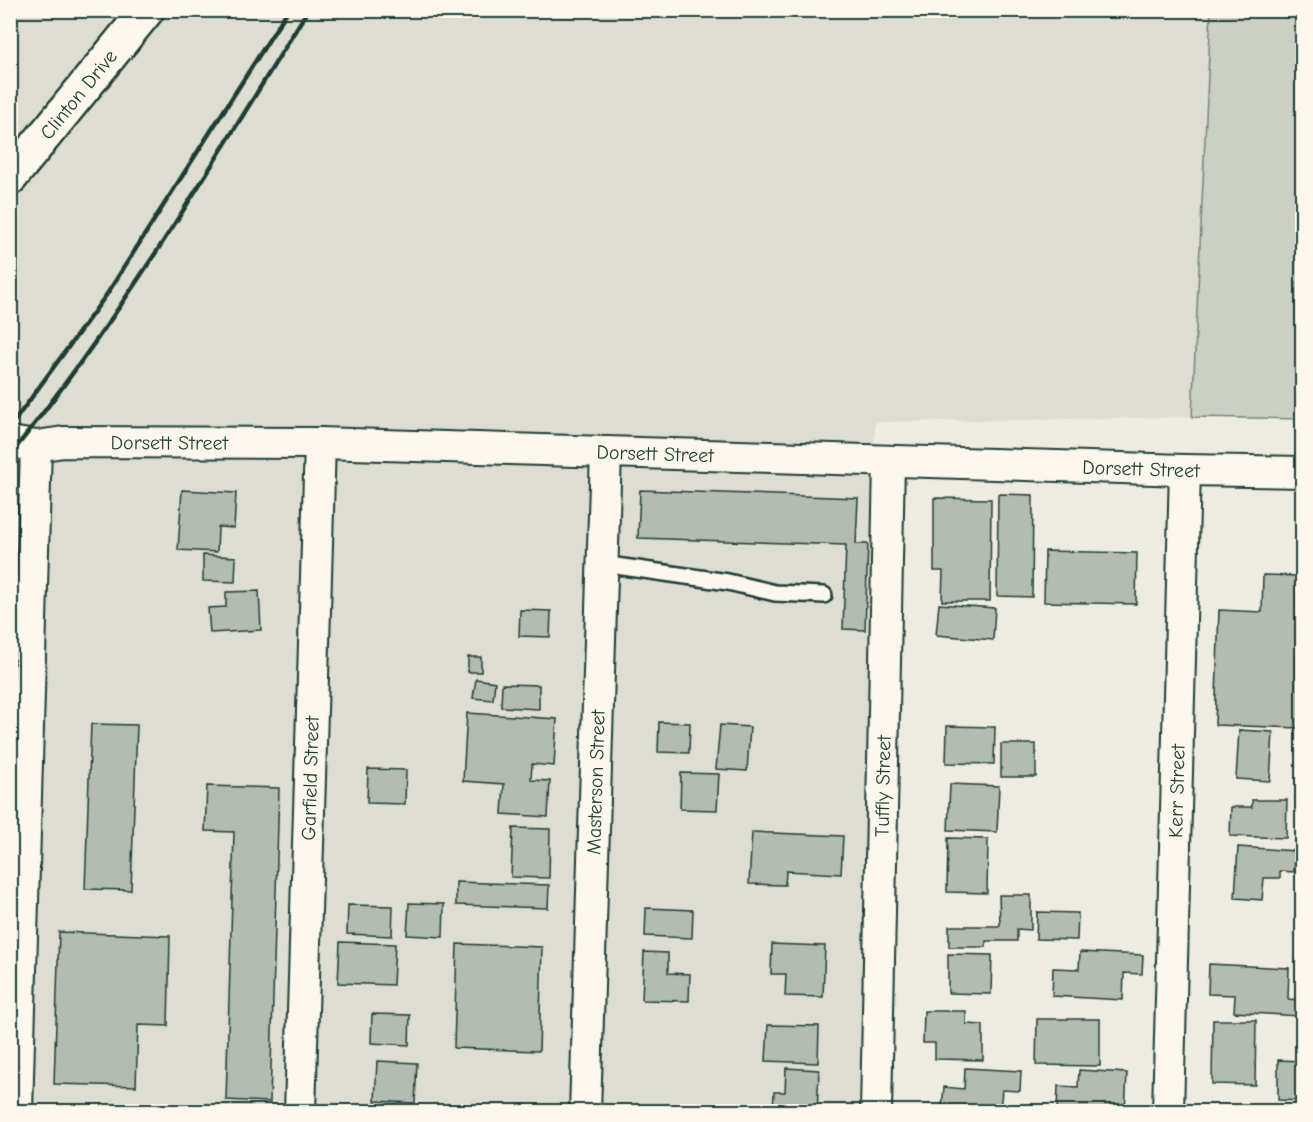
<svg xmlns="http://www.w3.org/2000/svg" width="1313" height="1122" font-family="'Comic Neue',sans-serif">
<rect width="100%" height="100%" fill="#eeece1"/>
<filter id="ink" filterUnits="userSpaceOnUse"><feTurbulence type="fractalNoise" baseFrequency=".0167" numOctaves="2"/><feDisplacementMap in="SourceGraphic" scale="12" xChannelSelector="R" yChannelSelector="G"/><feConvolveMatrix kernelMatrix="1 2 1 2 8 2 1 2 1" color-interpolation-filters="sRGB"/></filter>
<g filter="url(#ink)">
<path fill="#ddddd2" d="M 10,11 L 1211,11 L 1192,417 L 875,422 L 859,1111 L 11,1111 Z"/>
<path fill="#cbcfc4" stroke="#75867c" stroke-width="1.5" d="M 1211,11 L 1302,11 L 1302,419 L 1192,417 Z"/>
<path fill="#b4bbb0" stroke="#1f3d34" stroke-width="1.5" d="M 182,490 L 236,493 L 234,528 L 218,527 L 217,552 L 178,550 Z
M 640,490 L 858,498 L 856,544 L 868,544 L 865,630 L 843,629 L 846,545 L 638,538 Z
M 998,494 L 1033,495 L 1032,597 L 997,596 Z
M 934,498 L 991,499 L 990,601 L 942,601 L 943,571 L 934,571 Z
M 1045,551 L 1137,553 L 1136,604 L 1044,602 Z
M 203,555 L 236,557 L 235,582 L 203,581 Z
M 1263,575 L 1302,576 L 1302,728 L 1215,725 L 1219,610 L 1262,612 Z
M 259,591 L 261,630 L 210,633 L 208,608 L 226,607 L 226,592 Z
M 939,604 L 995,608 L 993,640 L 936,635 Z
M 520,610 L 551,611 L 550,637 L 519,636 Z
M 468,657 L 481,657 L 481,672 L 468,672 Z
M 476,679 L 495,682 L 493,700 L 473,698 Z
M 502,684 L 539,685 L 539,709 L 501,707 Z
M 467,713 L 557,719 L 554,766 L 532,764 L 531,780 L 550,781 L 548,817 L 502,814 L 504,784 L 463,781 Z
M 659,722 L 690,723 L 689,753 L 658,752 Z
M 91,724 L 137,725 L 131,890 L 85,889 Z
M 720,725 L 750,727 L 747,771 L 716,769 Z
M 947,726 L 995,727 L 994,764 L 946,763 Z
M 1239,730 L 1273,732 L 1270,781 L 1236,779 Z
M 1001,744 L 1036,744 L 1036,777 L 1001,777 Z
M 368,769 L 406,770 L 405,804 L 367,803 Z
M 681,773 L 719,774 L 717,810 L 680,809 Z
M 950,784 L 999,786 L 997,832 L 948,830 Z
M 207,786 L 279,788 L 270,1102 L 226,1100 L 234,832 L 205,831 Z
M 1252,800 L 1287,800 L 1286,838 L 1230,836 L 1231,807 L 1252,807 Z
M 513,828 L 550,829 L 549,878 L 511,877 Z
M 752,832 L 843,836 L 841,874 L 786,871 L 785,885 L 749,884 Z
M 948,838 L 988,839 L 987,893 L 947,892 Z
M 1238,847 L 1296,851 L 1294,872 L 1280,871 L 1280,878 L 1264,878 L 1262,900 L 1235,898 Z
M 456,882 L 549,885 L 548,908 L 456,905 Z
M 999,895 L 1031,895 L 1031,930 L 1017,929 L 1017,941 L 986,941 L 986,947 L 949,947 L 949,926 L 1000,926 Z
M 409,903 L 444,904 L 443,937 L 407,935 Z
M 348,905 L 393,906 L 392,936 L 347,934 Z
M 646,908 L 693,910 L 692,938 L 645,936 Z
M 1037,912 L 1078,913 L 1077,940 L 1036,939 Z
M 59,932 L 170,936 L 168,1026 L 138,1025 L 136,1086 L 54,1084 Z
M 340,942 L 395,944 L 393,985 L 338,983 Z
M 457,944 L 542,947 L 539,1051 L 454,1048 Z
M 772,944 L 825,946 L 823,997 L 785,996 L 786,974 L 771,974 Z
M 644,952 L 668,953 L 668,973 L 690,974 L 689,1001 L 642,1000 Z
M 1080,952 L 1143,955 L 1142,974 L 1124,973 L 1123,1000 L 1052,996 L 1053,968 L 1079,969 Z
M 948,954 L 992,955 L 991,994 L 948,993 Z
M 1209,964 L 1289,968 L 1288,999 L 1301,1000 L 1300,1016 L 1234,1012 L 1235,995 L 1208,994 Z
M 924,1011 L 966,1011 L 966,1024 L 983,1025 L 983,1060 L 935,1059 L 935,1043 L 923,1043 Z
M 372,1014 L 410,1015 L 409,1045 L 371,1043 Z
M 1037,1019 L 1100,1019 L 1100,1066 L 1036,1065 Z
M 1213,1020 L 1256,1020 L 1255,1085 L 1212,1084 Z
M 768,1025 L 819,1026 L 818,1063 L 766,1061 Z
M 1278,1060 L 1302,1061 L 1302,1101 L 1278,1100 Z
M 377,1061 L 417,1063 L 415,1103 L 375,1101 Z
M 786,1068 L 819,1070 L 817,1112 L 773,1112 L 774,1092 L 785,1092 Z
M 965,1068 L 1021,1071 L 1020,1091 L 1002,1090 L 1000,1110 L 942,1107 L 944,1087 L 964,1089 Z
M 1079,1070 L 1127,1073 L 1125,1112 L 1057,1112 L 1058,1086 L 1078,1087 Z"/>
<g fill="none" stroke-linecap="round" stroke-linejoin="round">
<g stroke="#1f3d34" stroke-width="20">
<path id="service" d="M 602,564 L 728,582 L 775,593 L 824,595"/>
</g>
<g stroke="#1f3d34" stroke-width="34">
<g id="minor">
<path id="s1" d="M 10,442 L 36,446 L 64,442 L 320,443 L 1185,470 L 1302,472"/>
<path d="M 17,1112 L 36,446"/>
<path id="s2" d="M 300,1112 L 320,443"/>
<path id="s3" d="M 585,1112 L 606,452"/>
<path id="s4" d="M 876,1112 L 889,461"/>
<path id="s5" d="M 1168,1112 L 1185,470"/>
</g>
</g>
<g stroke="#1f3d34" stroke-width="38">
<g id="secondary">
<path id="s6" d="M 10,178 L 147,10"/>
</g>
</g>
<use href="#service" stroke="#fbf7ec" stroke-width="15"/>
<use href="#minor" stroke="#fbf7ec" stroke-width="30"/>
<use href="#secondary" stroke="#fbf7ec" stroke-width="33"/>
<path stroke="#1f3d34" stroke-width="4.5" d="M 10,427 L 107,294 L 288,10
M 10,455 C 122,316 214,162 308,10"/>
</g>
</g>
<g text-anchor="middle" dominant-baseline="central" stroke-width="4.5" stroke-linejoin="round" paint-order="stroke">
<g font-size="20" fill="#1f3d34" stroke="#fbf7ec">
<text stroke="none"><textPath href="#s6" startOffset="108">Clinton Drive</textPath></text>
<text stroke="none"><textPath href="#s1" startOffset="160">Dorsett Street</textPath></text>
<text stroke="none"><textPath href="#s1" startOffset="646">Dorsett Street</textPath></text>
<text stroke="none"><textPath href="#s1" startOffset="1132">Dorsett Street</textPath></text>
<text stroke="none"><textPath href="#s2" startOffset="334">Garfield Street</textPath></text>
<text stroke="none"><textPath href="#s3" startOffset="330">Masterson Street</textPath></text>
<text stroke="none"><textPath href="#s4" startOffset="326">Tuffly Street</textPath></text>
<text stroke="none"><textPath href="#s5" startOffset="321">Kerr Street</textPath></text>
</g>
</g>
<rect width="1313" height="1122" fill="none" stroke="#fbf7ec" stroke-width="36"/>
<rect x="18" y="18" width="1277" height="1086" fill="none" stroke="#1f3d34" stroke-width="2" filter="url(#ink)"/>
</svg>
